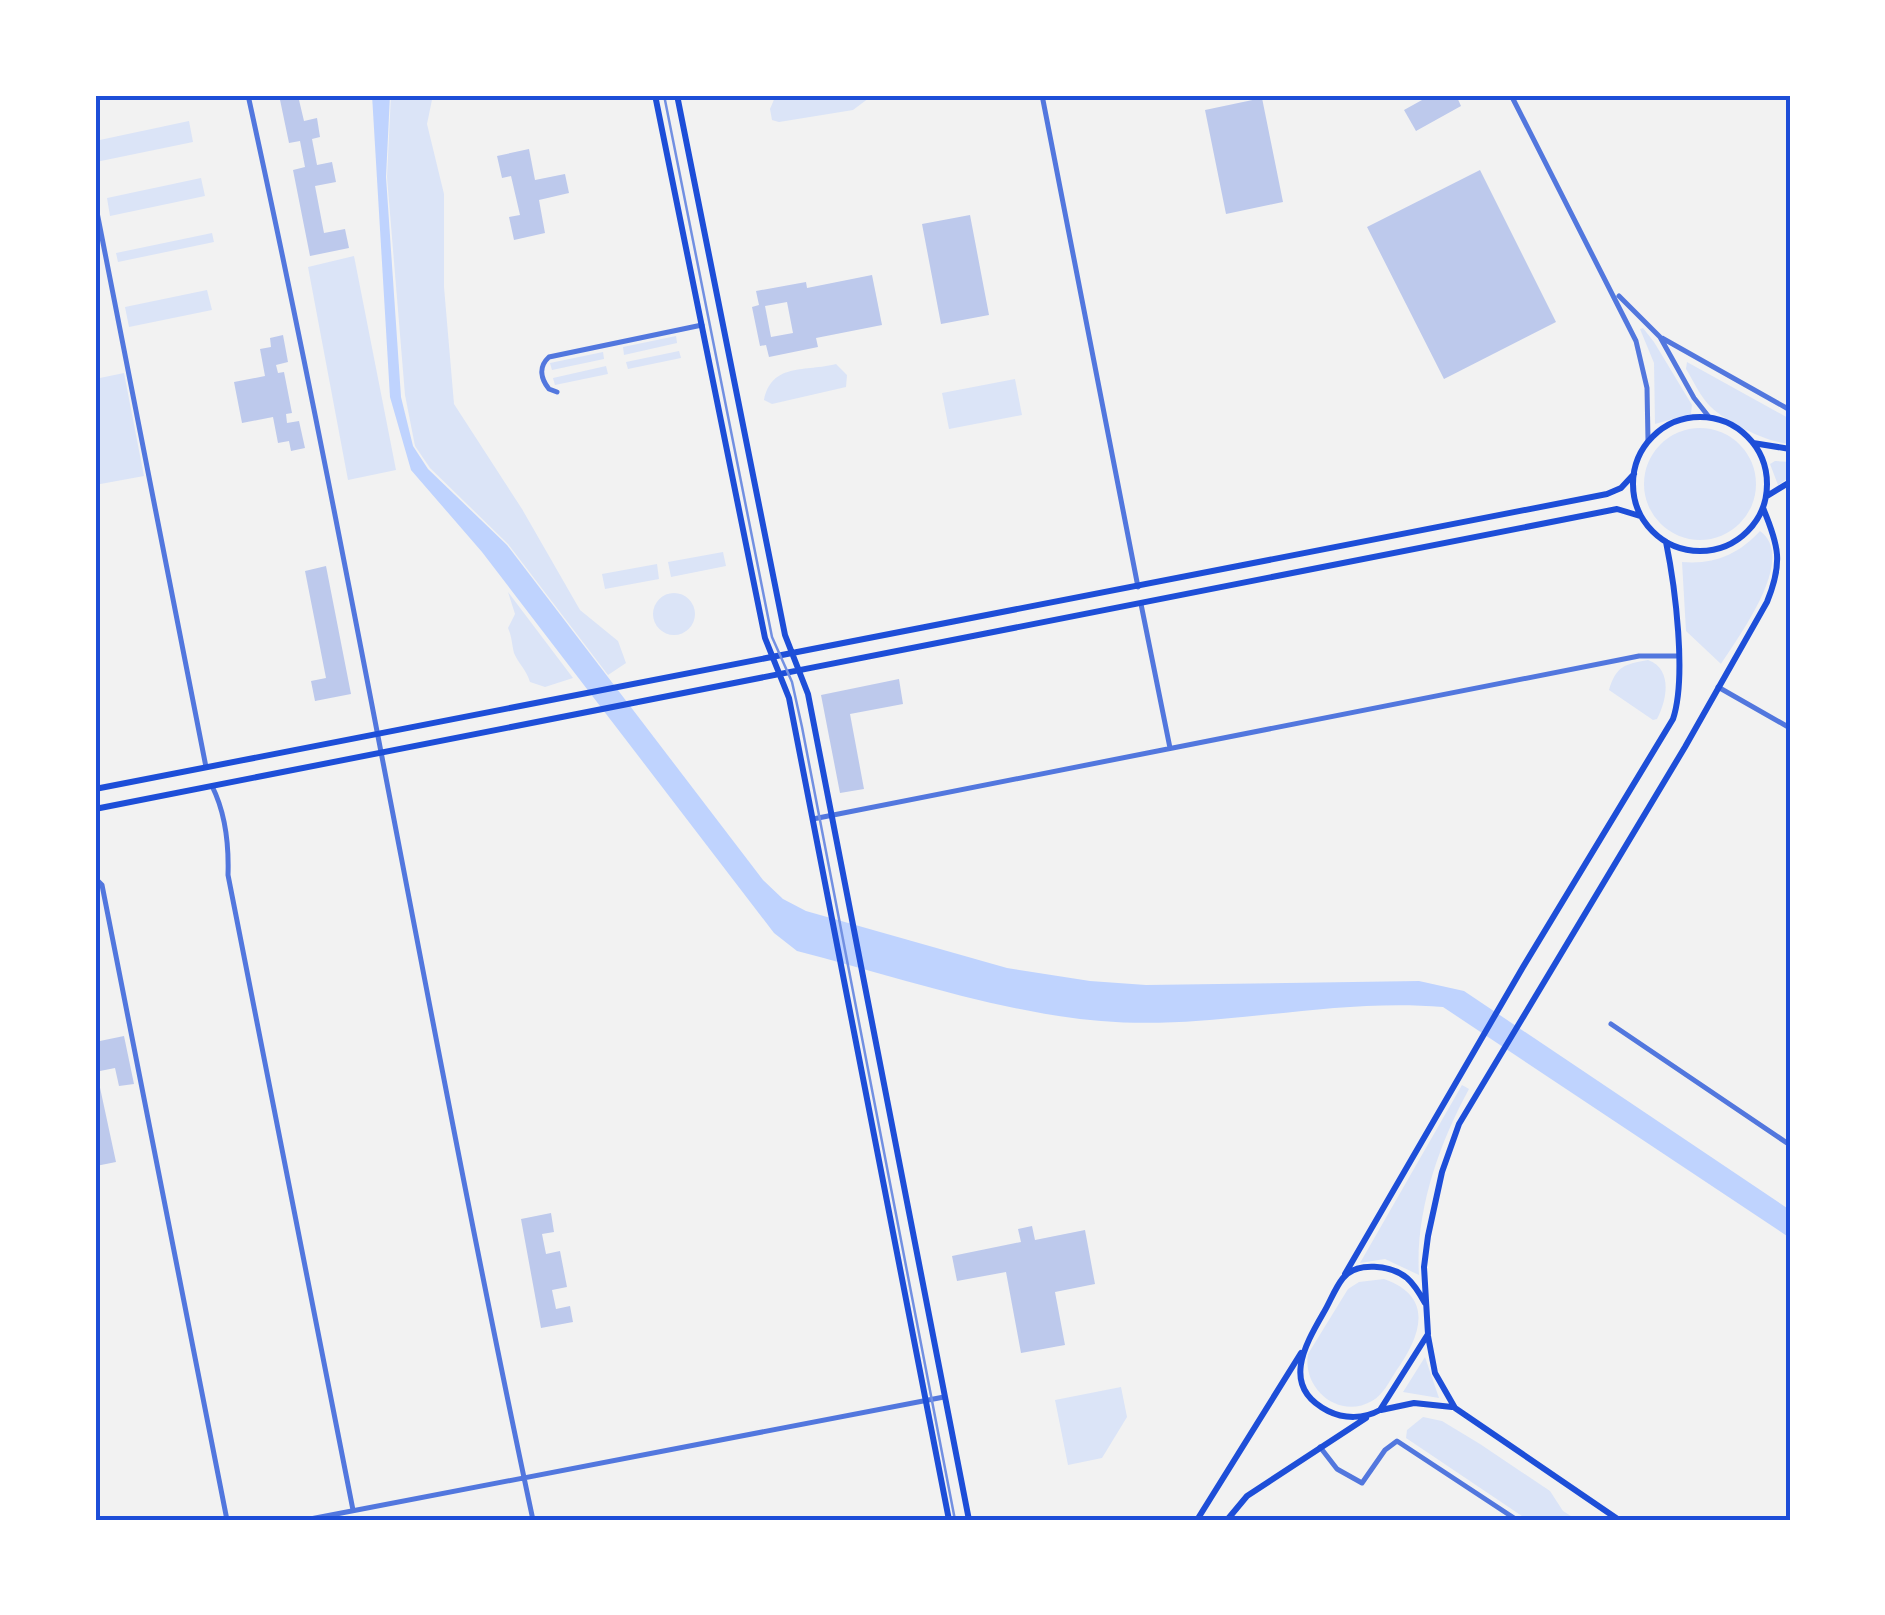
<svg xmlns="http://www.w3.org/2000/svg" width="1885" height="1615" font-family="Literata,serif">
<rect width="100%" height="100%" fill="#f2f2f2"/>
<path fill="#dbe4f7" d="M 391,95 L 433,95 L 427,124 L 444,194 L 444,287 L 454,404 L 522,509 L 580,610 L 618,641 L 626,663 L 608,675 L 508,544 L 430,468 L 415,446 L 405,395 L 387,177 Z
M 776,95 L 873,95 L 853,110 L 779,122 L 772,120 L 770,109 Z
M 189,121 L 193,142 L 96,162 L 95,141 Z
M 201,178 L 205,196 L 110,216 L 107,198 Z
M 212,233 L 214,242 L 118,262 L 116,253 Z
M 354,256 L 396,470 L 348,480 L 308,267 Z
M 207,290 L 212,310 L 129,327 L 125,307 Z
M 1643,328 L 1654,342 L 1692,405 L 1691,414 L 1655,424 L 1654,363 L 1640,329 Z
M 676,336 L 677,343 L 624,355 L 623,347 Z
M 679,351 L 681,358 L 628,369 L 626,362 Z
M 603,352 L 604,359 L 552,370 L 550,363 Z
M 1687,362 L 1790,419 L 1790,444 C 1768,443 1723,421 1708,404 C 1699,394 1693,380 1686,369 Z
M 836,364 L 847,375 L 846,387 L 772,404 L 764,400 C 772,362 806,372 836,364 Z
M 606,366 L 608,374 L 555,385 L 553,378 Z
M 124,373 L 144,476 L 95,485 L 95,379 Z
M 1015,379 L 1022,415 L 949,429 L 942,393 Z
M1644 484a56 56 0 1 1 112 0a56 56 0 1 1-112 0Z
M 1775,461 L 1790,462 L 1790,477 L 1778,485 L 1770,464 Z
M 1760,531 C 1798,558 1738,637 1721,664 L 1686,631 L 1682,562 C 1714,565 1739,554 1760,531 Z
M 723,552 L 726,566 L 671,577 L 668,562 Z
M 657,564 L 659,579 L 605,589 L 602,574 Z
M 508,592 L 573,678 L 545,687 L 530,682 C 526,669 518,663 514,653 C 512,645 512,637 508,628 L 515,614 Z
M653 614a21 21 0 1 1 42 0a21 21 0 1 1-42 0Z
M 1648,660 C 1673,669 1667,700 1657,719 L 1653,720 L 1609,690 C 1616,666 1625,664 1648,660 Z
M 1462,1085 L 1469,1089 C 1439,1144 1415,1212 1419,1275 L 1385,1259 L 1360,1263 Z
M 1384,1279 C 1436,1297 1420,1337 1396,1371 C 1389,1382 1383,1395 1372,1401 C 1339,1420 1302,1389 1308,1354 L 1348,1289 L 1359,1282 Z
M 1425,1357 L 1439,1398 L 1403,1392 Z
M 1121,1387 L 1127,1417 L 1102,1458 L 1068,1465 L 1055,1400 Z
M 1423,1417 L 1442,1421 L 1480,1444 L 1550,1491 L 1563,1511 L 1577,1520 L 1528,1520 L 1406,1438 L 1407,1430 Z"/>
<path fill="#bfd3fe" d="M 372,95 L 390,95 L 386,177 L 401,397 L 413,446 L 428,469 L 507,545 L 763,880 L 783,899 L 806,911 L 1007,968 L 1090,981 L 1146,985 L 1419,981 L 1464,991 L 1790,1210 L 1790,1238 L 1443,1007 C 1329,997 1215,1031 1101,1021 C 1002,1013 894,976 797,951 L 774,933 L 482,552 L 411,470 L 390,397 Z"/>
<path fill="#bdc9ec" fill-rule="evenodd" d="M 279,95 L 313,95 L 299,100 L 304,121 L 317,118 L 320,137 L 312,139 L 317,165 L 332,162 L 336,182 L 315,186 L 324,233 L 345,229 L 349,248 L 310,256 L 293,170 L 305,167 L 300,141 L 289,143 Z
M 1431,95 L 1456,95 L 1461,106 L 1416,131 L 1404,110 Z
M 1262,98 L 1283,202 L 1226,214 L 1205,110 Z
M 529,149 L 535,180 L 565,174 L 569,193 L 539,200 L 545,233 L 514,240 L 509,217 L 520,215 L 511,176 L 502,178 L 497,156 Z
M 1480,170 L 1556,322 L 1444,379 L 1367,227 Z
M 970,215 L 989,315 L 941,324 L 922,224 Z
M 872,275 L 882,325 L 816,338 L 818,347 L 769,357 L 766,345 L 760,346 L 752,307 L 759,305 L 756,291 L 806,282 L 807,288 ZM 787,302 L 793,333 L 771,337 L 765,306 Z
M 283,335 L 288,362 L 276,365 L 278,373 L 284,372 L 292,413 L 286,414 L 287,423 L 299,421 L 305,448 L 291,451 L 289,441 L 278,443 L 273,417 L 242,423 L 234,382 L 265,376 L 260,349 L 271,347 L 270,338 Z
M 326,566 L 351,694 L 315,701 L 311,681 L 326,678 L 305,571 Z
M 899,679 L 903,704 L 850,714 L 864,789 L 840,793 L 821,695 Z
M 124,1036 L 134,1084 L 119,1086 L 115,1068 L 95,1072 L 95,1042 Z
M 95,1083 L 99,1083 L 116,1162 L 96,1166 Z
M 551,1213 L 554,1232 L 542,1234 L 546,1254 L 560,1251 L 567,1287 L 552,1290 L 556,1309 L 570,1306 L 573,1322 L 541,1328 L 521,1219 Z
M 1032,1226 L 1035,1240 L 1085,1230 L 1095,1284 L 1055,1292 L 1065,1345 L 1021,1353 L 1006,1272 L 957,1281 L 952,1256 L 1021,1242 L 1018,1229 Z"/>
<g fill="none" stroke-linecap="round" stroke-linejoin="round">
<path stroke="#5277de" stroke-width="5" d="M 1042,95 L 1138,587
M 95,202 L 206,767
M 557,392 L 549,389 C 541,379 538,367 549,357 L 702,325
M 1141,604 L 1170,748
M 1718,687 L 1790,728
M 212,786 C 226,814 229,844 228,875 L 353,1510
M 813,819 L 1639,656 L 1678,656
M 95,878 L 102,885 L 227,1520
M 1611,1024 L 1790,1145
M 1320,1447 L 1337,1469 L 1362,1483 L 1385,1450 L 1397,1441 L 1517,1520"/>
<path stroke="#5277de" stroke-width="5" d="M 248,95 C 352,568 432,1046 533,1520
M 1511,95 L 1636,341 L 1647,388 L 1648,440
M 1619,296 L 1660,337 L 1694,398 L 1709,417
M 1662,338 L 1790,410
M 305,1520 L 944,1397"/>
<path stroke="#1d4ed8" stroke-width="6" d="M 655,95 L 765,638 L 789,698 L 949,1520
M 677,95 L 785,635 L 808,694 L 969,1520
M1633 484a67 67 0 1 1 134 0a67 67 0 1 1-134 0Z
M 1753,443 L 1790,449
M 1767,496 L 1790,482
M 95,789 L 1607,494 L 1621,488 L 1634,474
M 95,809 L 1617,509 L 1640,516
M 1345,1274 L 1523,967 L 1673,719 C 1687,677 1675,586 1666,542
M 1425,1303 C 1420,1294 1415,1285 1407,1278 C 1391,1265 1357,1261 1343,1278 C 1335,1288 1330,1302 1324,1312 C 1305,1345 1280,1387 1328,1411 C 1344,1419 1364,1419 1380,1410 L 1428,1334 L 1424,1267 L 1428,1236 L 1442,1172 L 1459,1124 L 1685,747 L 1767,602 C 1783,563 1779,546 1763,508
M 1428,1336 L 1435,1373 L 1455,1408 L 1619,1520
M 1381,1410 L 1414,1403 L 1452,1407
M 1197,1520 L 1301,1353
M 1227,1520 L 1247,1496 L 1366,1418"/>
<path stroke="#7290e2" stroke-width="2.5" d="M 664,95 L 772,637 L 792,682 L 802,727 L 955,1520"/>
</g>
<rect width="1885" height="1615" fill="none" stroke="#ffffff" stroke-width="195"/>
<rect x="98" y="98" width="1690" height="1420" fill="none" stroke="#1d4ed8" stroke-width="4"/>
</svg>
